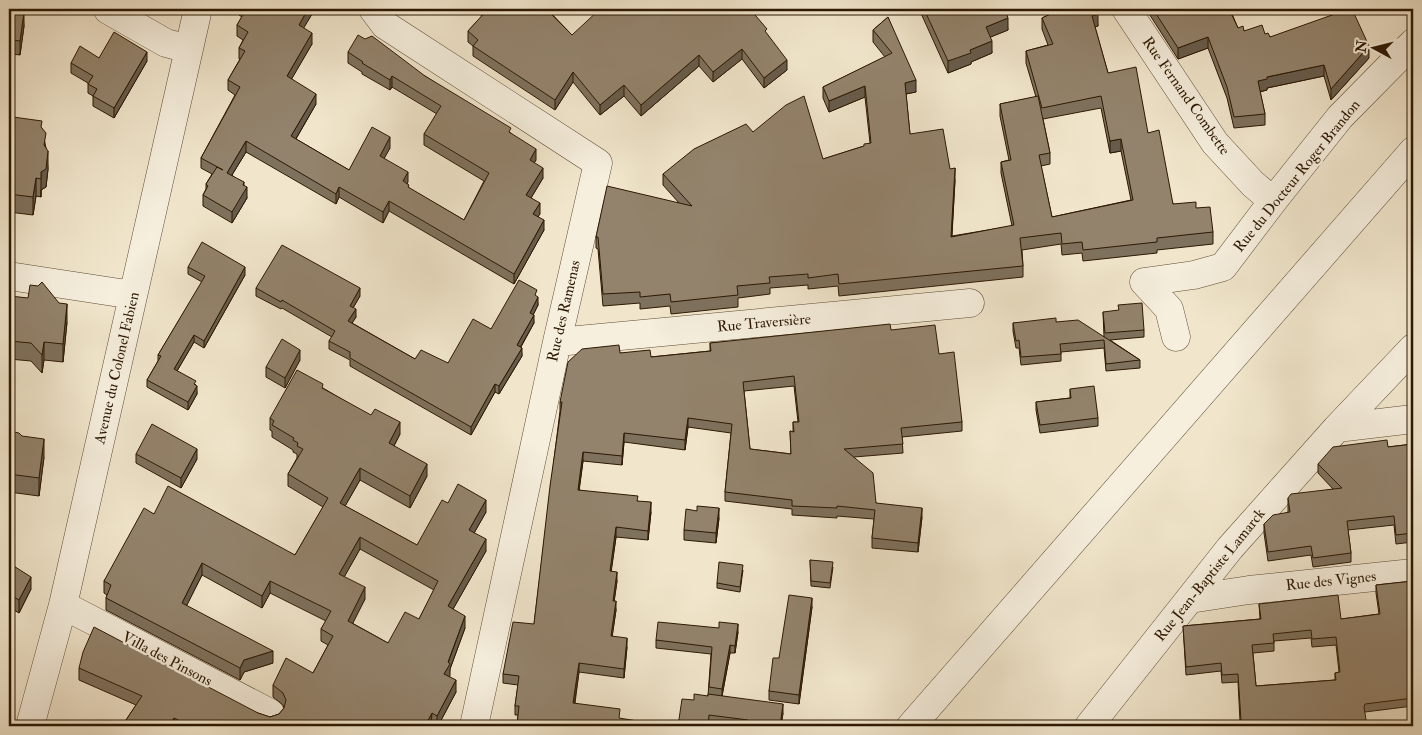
<svg xmlns="http://www.w3.org/2000/svg" width="1422" height="735" font-family="'IM FELL Double Pica',serif">
<rect width="100%" height="100%" fill="#f1e6cc"/>
<filter id="stains"><feTurbulence type="fractalNoise" baseFrequency=".004" numOctaves="4"/><feColorMatrix values="0 0 0 0 .2 0 0 0 0 .09 0 0 0 0 .02 0 0 0 .5 -.17"/></filter>
<radialGradient id="worn" r=".72"><stop offset=".6" stop-color="#630" stop-opacity="0"/><stop offset="1" stop-color="#630" stop-opacity=".3"/></radialGradient>
<g fill="none" stroke-linecap="round" stroke-linejoin="round">
<g stroke="#5e4c35" stroke-width="29">
<path id="minor" d="M 373,9 L 385,25 L 598,163 L 557,342 L 474,726
M 1126,9 L 1215,143 L 1253,184 L 1273,201
M 108,10 L 166,43 L 189,49
M 9,276 L 133,295
M 1144,282 L 1194,275 L 1223,267 L 1273,201 L 1340,117 L 1413,43
M 1144,282 L 1169,309 L 1176,337
M 557,342 L 970,303
M 1337,428 L 1413,419
M 1190,599 L 1249,590 L 1413,573
M 63,605 L 270,713
M 30,726 L 63,605 L 198,9
M 911,726 L 1413,151
M 1089,726 L 1230,548 L 1337,428 L 1413,348"/>
</g>
<use href="#minor" stroke="#f6efde" stroke-width="28"/>
</g>
<path fill="#7e715d" stroke="#2d1803" fill-rule="evenodd" d="M 9,9 L 22,9 L 24,26 L 20,55 L 12,54 L 9,57 Z
M 239,9 L 315,9 L 303,28 L 312,44 L 291,79 L 316,104 L 296,139 L 349,170 L 390,148 L 384,158 L 408,182 L 407,183 L 409,188 L 464,220 L 484,181 L 424,145 L 424,134 L 437,114 L 392,87 L 390,90 L 362,74 L 362,72 L 348,63 L 348,52 L 425,76 L 511,133 L 536,160 L 534,163 L 543,178 L 531,198 L 540,214 L 538,216 L 544,230 L 514,284 L 389,211 L 383,223 L 339,197 L 336,204 L 246,152 L 232,175 L 244,186 L 247,198 L 232,223 L 203,206 L 203,195 L 206,189 L 206,184 L 212,174 L 201,168 L 201,158 L 235,95 L 228,90 L 228,80 L 240,59 L 239,59 L 239,48 L 243,40 L 237,36 L 237,25 L 242,17 L 239,15 Z
M 474,9 L 551,9 L 549,11 L 572,35 L 767,34 L 787,70 L 764,88 L 742,59 L 713,82 L 699,66 L 641,116 L 624,96 L 600,115 L 573,82 L 555,110 L 473,56 L 473,46 L 468,42 L 468,31 L 482,16 Z
M 919,9 L 1005,9 L 1008,30 L 990,37 L 992,53 L 971,62 L 971,64 L 948,73 Z
M 1045,9 L 1096,9 L 1098,26 L 1095,27 L 1108,73 L 1148,133 L 1173,204 L 1196,208 L 1213,232 L 1213,244 L 1157,250 L 1157,253 L 1083,261 L 1082,253 L 1062,255 L 1061,244 L 1022,250 L 1023,266 L 1023,277 L 839,296 L 838,286 L 808,289 L 808,285 L 770,288 L 770,294 L 738,298 L 738,307 L 671,314 L 670,306 L 640,309 L 640,303 L 603,306 L 598,249 L 596,248 L 596,237 L 679,203 L 663,185 L 663,174 L 753,132 L 823,159 L 864,146 L 870,143 L 865,97 L 829,112 L 823,98 L 823,87 L 885,57 L 873,42 L 873,30 L 888,17 L 916,92 L 906,94 L 910,134 L 950,169 L 955,180 L 952,236 L 1012,226 L 1001,173 L 1001,162 L 1009,160 L 1000,116 L 1000,104 L 1036,97 L 1026,63 L 1026,51 L 1048,45 L 1042,29 L 1042,18 L 1048,15 ZM 1101,108 L 1110,153 L 1121,151 L 1131,200 L 1052,217 L 1041,166 L 1050,164 L 1050,153 L 1043,119 Z
M 1146,9 L 1230,9 L 1238,28 L 1244,31 L 1265,34 L 1270,37 L 1369,58 L 1331,100 L 1324,76 L 1267,88 L 1267,90 L 1260,92 L 1265,114 L 1265,125 L 1234,128 L 1227,98 L 1208,48 L 1178,59 Z
M 99,58 L 147,61 L 114,118 L 93,106 L 93,96 L 88,93 L 88,83 L 71,73 L 71,63 Z
M 9,117 L 42,128 L 46,148 L 48,169 L 46,187 L 41,190 L 41,197 L 36,196 L 33,215 L 9,212 Z
M 188,267 L 245,275 L 204,348 L 194,342 L 177,371 L 196,385 L 197,394 L 188,410 L 147,387 L 147,380 L 158,361 L 158,355 L 202,282 L 188,274 Z
M 256,288 L 360,296 L 353,308 L 356,317 L 352,323 L 415,359 L 448,363 L 491,329 L 537,297 L 538,305 L 533,315 L 534,323 L 521,347 L 522,356 L 499,394 L 495,392 L 471,435 L 350,366 L 350,360 L 329,349 L 329,341 L 332,337 L 282,308 L 281,309 L 256,296 Z
M 9,303 L 67,322 L 63,362 L 44,360 L 42,373 L 31,361 L 9,359 Z
M 1103,312 L 1144,330 L 1144,337 L 1110,340 L 1140,360 L 1140,368 L 1106,371 L 1104,348 L 1061,352 L 1061,361 L 1021,365 L 1019,348 L 1016,348 L 1013,331 L 1013,323 L 1056,322 L 1104,337 Z
M 891,330 L 939,354 L 962,422 L 962,431 L 902,437 L 903,453 L 854,457 L 876,503 L 922,517 L 918,552 L 872,548 L 872,538 L 874,519 L 837,516 L 837,518 L 792,515 L 792,509 L 725,501 L 725,492 L 731,433 L 688,427 L 685,450 L 624,442 L 622,465 L 583,461 L 579,490 L 638,501 L 651,512 L 648,540 L 616,537 L 611,571 L 617,581 L 614,601 L 616,610 L 612,636 L 627,647 L 624,678 L 579,672 L 575,703 L 620,719 L 669,726 L 517,726 L 518,715 L 515,715 L 515,706 L 518,685 L 503,683 L 503,674 L 534,624 L 560,411 L 560,402 L 620,353 L 651,357 L 710,351 L 710,343 ZM 794,386 L 798,422 L 793,422 L 793,432 L 790,431 L 791,454 L 750,449 L 744,391 Z
M 300,360 L 285,388 L 266,377 L 266,367 Z
M 323,388 L 400,434 L 394,446 L 427,476 L 410,508 L 360,480 L 345,506 L 417,545 L 448,503 L 486,512 L 474,533 L 486,551 L 453,609 L 465,628 L 450,669 L 449,677 L 456,692 L 438,726 L 433,726 L 432,725 L 431,726 L 122,726 L 136,705 L 79,680 L 79,668 L 258,713 L 270,717 L 279,714 L 284,708 L 283,705 L 273,697 L 273,685 L 313,673 L 328,645 L 321,641 L 321,629 L 326,621 L 270,593 L 262,608 L 202,575 L 186,606 L 273,663 L 244,672 L 240,680 L 106,610 L 106,598 L 107,595 L 104,593 L 104,581 L 154,514 L 295,555 L 323,507 L 288,486 L 288,474 L 297,458 L 297,454 L 293,452 L 293,450 L 272,437 L 272,431 L 270,430 L 270,418 ZM 360,549 L 434,590 L 419,619 L 388,643 L 352,623 L 365,599 L 344,577 Z
M 1070,389 L 1098,418 L 1098,426 L 1040,433 L 1036,410 L 1036,402 L 1070,398 Z
M 9,431 L 22,436 L 44,457 L 39,496 L 9,492 Z
M 1413,444 L 1413,542 L 1396,544 L 1394,525 L 1348,530 L 1351,553 L 1351,562 L 1313,567 L 1311,555 L 1268,561 L 1264,533 L 1264,524 L 1288,512 L 1288,498 L 1333,489 L 1318,473 L 1318,464 L 1388,447 Z
M 136,454 L 197,459 L 181,488 L 136,463 Z
M 719,518 L 716,543 L 684,540 L 684,530 Z
M 810,560 L 833,567 L 830,588 L 811,586 Z
M 9,563 L 31,589 L 19,613 L 9,607 Z
M 743,570 L 740,592 L 717,588 L 717,583 Z
M 1413,581 L 1413,617 L 1410,617 L 1413,641 L 1413,706 L 1365,712 L 1240,721 L 1238,682 L 1222,683 L 1221,671 L 1186,675 L 1183,626 L 1260,619 L 1259,604 L 1341,619 L 1379,614 L 1376,593 L 1376,585 ZM 1311,638 L 1312,647 L 1336,645 L 1339,672 L 1335,673 L 1335,680 L 1256,686 L 1253,653 L 1274,651 L 1274,641 Z
M 812,607 L 799,704 L 769,700 L 769,691 L 779,658 Z
M 738,632 L 735,653 L 730,653 L 722,696 L 783,713 L 781,726 L 724,726 L 709,724 L 709,726 L 678,726 L 694,700 L 708,696 L 711,654 L 656,648 L 656,640 Z"/>
<path fill="#675c4c" stroke="#2d1803" d="M 308,9 L 315,9 L 299,36 L 299,25 Z
M 1373,9 L 1383,9 L 1373,13 Z
M 24,12 L 24,26 L 20,55 L 20,41 Z
M 1098,14 L 1098,26 L 1092,28 L 1092,16 Z
M 1008,18 L 1008,30 L 986,39 L 986,27 Z
M 312,33 L 312,44 L 287,87 L 287,76 Z
M 1208,37 L 1208,48 L 1178,59 L 1178,48 Z
M 12,40 L 12,54 L 9,57 L 9,43 Z
M 992,41 L 992,53 L 971,62 L 971,64 L 948,73 L 948,61 L 970,50 Z
M 1369,46 L 1369,58 L 1331,100 L 1331,89 Z
M 742,49 L 742,59 L 713,82 L 713,72 Z
M 147,52 L 147,61 L 114,118 L 114,108 Z
M 699,55 L 699,66 L 641,116 L 641,105 Z
M 787,60 L 787,70 L 764,88 L 764,78 Z
M 1324,65 L 1324,76 L 1267,88 L 1267,90 L 1258,92 L 1258,81 L 1267,77 Z
M 573,72 L 573,82 L 555,110 L 555,100 Z
M 392,76 L 392,87 L 390,90 L 390,80 Z
M 916,80 L 916,92 L 905,94 L 905,83 Z
M 624,85 L 624,96 L 600,115 L 600,105 Z
M 865,86 L 865,97 L 829,112 L 829,101 Z
M 316,94 L 316,104 L 291,147 L 291,136 Z
M 390,137 L 390,148 L 380,166 L 380,156 Z
M 1121,139 L 1121,151 L 1110,153 L 1110,141 Z
M 246,141 L 246,152 L 227,183 L 227,173 Z
M 536,149 L 536,160 L 530,170 L 530,160 Z
M 48,151 L 48,169 L 46,187 L 41,190 L 41,197 L 41,172 Z
M 543,168 L 543,178 L 526,206 L 526,195 Z
M 955,168 L 955,180 L 951,248 L 951,237 Z
M 408,172 L 408,182 L 403,191 L 403,181 Z
M 36,178 L 36,196 L 33,215 L 33,197 Z
M 244,182 L 244,191 L 247,187 L 247,198 L 232,223 L 232,212 Z
M 339,187 L 339,197 L 336,204 L 336,194 Z
M 389,201 L 389,211 L 383,223 L 383,212 Z
M 540,203 L 540,214 L 533,224 L 533,214 Z
M 544,220 L 544,230 L 514,284 L 514,274 Z
M 245,267 L 245,275 L 204,348 L 204,341 Z
M 360,288 L 360,296 L 350,313 L 350,306 Z
M 538,297 L 538,305 L 530,321 L 530,313 Z
M 67,304 L 67,322 L 63,362 L 63,344 Z
M 356,309 L 356,317 L 348,329 L 348,321 Z
M 534,315 L 534,323 L 517,353 L 517,345 Z
M 194,335 L 194,342 L 174,376 L 174,369 Z
M 44,342 L 44,360 L 42,373 L 42,355 Z
M 522,348 L 522,356 L 499,394 L 499,386 Z
M 300,350 L 300,360 L 285,388 L 285,378 Z
M 495,384 L 495,392 L 471,435 L 471,427 Z
M 197,386 L 197,394 L 188,410 L 188,402 Z
M 688,418 L 688,427 L 685,450 L 685,440 Z
M 400,422 L 400,434 L 389,455 L 389,443 Z
M 624,433 L 624,442 L 622,465 L 622,456 Z
M 44,439 L 44,457 L 39,496 L 39,478 Z
M 197,449 L 197,459 L 181,488 L 181,478 Z
M 583,452 L 583,461 L 578,499 L 578,490 Z
M 427,464 L 427,476 L 410,508 L 410,496 Z
M 360,468 L 360,480 L 340,515 L 340,503 Z
M 486,500 L 486,512 L 469,542 L 469,530 Z
M 651,502 L 651,512 L 648,540 L 648,531 Z
M 719,508 L 719,518 L 716,543 L 716,533 Z
M 922,508 L 922,517 L 918,552 L 918,543 Z
M 616,527 L 616,537 L 610,580 L 610,571 Z
M 360,537 L 360,549 L 339,586 L 339,574 Z
M 486,539 L 486,551 L 448,618 L 448,606 Z
M 202,563 L 202,575 L 182,615 L 182,603 Z
M 617,572 L 617,581 L 613,610 L 613,601 Z
M 31,577 L 31,589 L 19,613 L 19,600 Z
M 270,581 L 270,593 L 262,608 L 262,596 Z
M 365,587 L 365,599 L 348,633 L 348,621 Z
M 812,598 L 812,607 L 799,704 L 799,695 Z
M 616,601 L 616,610 L 611,645 L 611,636 Z
M 465,616 L 465,628 L 450,669 L 450,676 L 444,686 L 444,674 Z
M 738,624 L 738,632 L 735,653 L 735,646 Z
M 627,638 L 627,647 L 624,678 L 624,669 Z
M 730,645 L 730,653 L 722,696 L 722,689 Z
M 273,651 L 273,663 L 244,672 L 240,680 L 240,668 L 244,660 Z
M 10,655 L 10,670 L 9,672 L 9,656 Z
M 579,663 L 579,672 L 573,712 L 573,703 Z
M 456,680 L 456,692 L 438,726 L 437,726 L 437,716 Z
M 783,704 L 783,713 L 781,726 L 780,726 Z
M 432,713 L 431,726 L 425,726 Z
M 174,718 L 174,726 L 169,726 Z"/>
<path fill="#93836c" stroke="#2d1803" fill-rule="evenodd" d="M 9,9 L 21,9 L 21,12 L 24,12 L 20,41 L 12,40 L 9,43 Z
M 246,9 L 308,9 L 299,25 L 312,33 L 287,76 L 316,94 L 291,136 L 349,170 L 372,127 L 390,137 L 380,156 L 408,172 L 403,181 L 409,185 L 408,187 L 464,220 L 489,173 L 424,134 L 441,106 L 392,76 L 390,80 L 362,63 L 363,62 L 348,52 L 358,35 L 365,39 L 372,36 L 425,76 L 511,128 L 509,132 L 536,149 L 530,160 L 543,168 L 526,195 L 540,203 L 533,214 L 544,220 L 514,274 L 389,201 L 383,212 L 339,187 L 336,194 L 246,141 L 227,173 L 244,182 L 243,185 L 247,187 L 232,212 L 203,195 L 208,186 L 206,184 L 217,167 L 223,170 L 201,158 L 240,87 L 228,80 L 245,51 L 239,48 L 248,32 L 237,25 Z
M 486,9 L 546,9 L 572,35 L 600,9 L 750,9 L 767,29 L 765,31 L 787,60 L 764,78 L 742,49 L 713,72 L 699,55 L 641,105 L 624,85 L 600,105 L 573,72 L 555,100 L 473,46 L 478,40 L 468,31 L 487,10 Z
M 924,9 L 1005,9 L 1008,18 L 986,27 L 992,41 L 970,50 L 971,53 L 948,61 Z
M 1050,9 L 1096,9 L 1098,14 L 1092,16 L 1108,73 L 1136,67 L 1148,133 L 1159,130 L 1173,204 L 1196,202 L 1196,208 L 1210,207 L 1213,232 L 1157,238 L 1157,242 L 1083,250 L 1082,242 L 1062,244 L 1061,233 L 1020,238 L 1023,266 L 839,284 L 838,274 L 808,278 L 808,274 L 769,277 L 770,283 L 737,286 L 738,295 L 671,302 L 670,294 L 640,297 L 640,292 L 603,294 L 598,237 L 596,237 L 607,186 L 692,206 L 663,174 L 694,149 L 746,124 L 753,132 L 786,105 L 804,96 L 823,159 L 864,146 L 864,144 L 871,143 L 865,86 L 829,101 L 823,87 L 892,53 L 873,30 L 888,17 L 916,80 L 905,83 L 910,134 L 943,129 L 950,169 L 955,168 L 951,237 L 1014,225 L 1001,162 L 1011,160 L 1000,104 L 1038,96 L 1050,153 L 1039,155 L 1052,217 L 1133,200 L 1121,139 L 1110,141 L 1101,96 L 1042,108 L 1026,51 L 1053,44 L 1042,18 L 1053,13 Z
M 1153,9 L 1229,9 L 1238,28 L 1243,26 L 1244,31 L 1262,25 L 1265,34 L 1268,33 L 1270,37 L 1349,9 L 1352,9 L 1369,46 L 1331,89 L 1324,65 L 1267,77 L 1267,79 L 1258,81 L 1265,114 L 1234,117 L 1227,87 L 1208,37 L 1178,48 Z
M 114,32 L 147,52 L 114,108 L 93,96 L 97,89 L 88,84 L 93,76 L 71,63 L 80,46 L 99,58 Z
M 9,117 L 13,117 L 42,121 L 41,127 L 46,133 L 44,145 L 48,151 L 46,169 L 41,172 L 41,179 L 36,178 L 33,197 L 9,194 Z
M 202,242 L 245,267 L 204,341 L 194,335 L 174,369 L 196,381 L 194,384 L 197,386 L 188,402 L 147,380 L 161,356 L 158,355 L 205,276 L 188,267 Z
M 282,245 L 360,288 L 350,306 L 356,309 L 348,321 L 415,359 L 421,350 L 448,363 L 473,319 L 491,329 L 519,280 L 537,290 L 535,295 L 538,297 L 530,313 L 534,315 L 517,345 L 522,348 L 499,386 L 495,384 L 471,427 L 350,358 L 350,352 L 329,341 L 335,331 L 282,300 L 281,302 L 256,288 Z
M 42,282 L 59,303 L 67,304 L 63,344 L 44,342 L 42,355 L 31,343 L 9,341 L 9,303 L 10,296 L 28,298 L 30,285 L 38,286 Z
M 1142,303 L 1144,330 L 1105,333 L 1103,312 L 1119,310 L 1118,305 Z
M 1056,318 L 1056,322 L 1078,320 L 1140,360 L 1106,364 L 1104,340 L 1060,344 L 1061,354 L 1021,357 L 1019,340 L 1016,341 L 1013,323 Z
M 890,324 L 891,330 L 935,325 L 939,354 L 954,352 L 962,422 L 901,428 L 903,444 L 844,449 L 873,473 L 876,503 L 922,508 L 918,543 L 872,538 L 875,510 L 837,506 L 837,508 L 792,506 L 792,500 L 725,492 L 732,424 L 688,418 L 685,440 L 624,433 L 622,456 L 583,452 L 578,490 L 638,496 L 637,501 L 651,502 L 648,531 L 616,527 L 610,571 L 617,572 L 613,601 L 616,601 L 611,636 L 627,638 L 624,669 L 579,663 L 573,703 L 620,709 L 619,718 L 669,726 L 522,726 L 517,725 L 519,706 L 515,706 L 519,676 L 503,674 L 513,622 L 534,624 L 550,486 L 562,402 L 560,402 L 568,362 L 582,349 L 619,345 L 620,353 L 650,350 L 651,357 L 711,351 L 710,343 ZM 794,376 L 799,422 L 793,422 L 794,432 L 790,431 L 791,454 L 750,449 L 743,382 Z
M 282,339 L 300,350 L 285,378 L 266,367 Z
M 297,370 L 323,384 L 322,388 L 371,415 L 375,409 L 400,422 L 389,443 L 427,464 L 410,496 L 360,468 L 340,503 L 417,545 L 442,500 L 448,503 L 458,484 L 486,500 L 469,530 L 486,539 L 448,606 L 465,616 L 448,662 L 450,664 L 444,674 L 456,680 L 437,716 L 432,713 L 425,726 L 190,726 L 174,718 L 169,726 L 122,726 L 142,696 L 79,668 L 83,652 L 94,627 L 258,713 L 270,717 L 279,714 L 284,708 L 286,700 L 283,693 L 273,685 L 286,658 L 313,673 L 333,636 L 321,629 L 331,611 L 270,581 L 262,596 L 202,563 L 182,603 L 273,651 L 244,660 L 240,668 L 106,598 L 111,585 L 104,581 L 144,508 L 154,514 L 168,486 L 295,555 L 328,498 L 288,474 L 303,449 L 297,446 L 298,443 L 293,440 L 294,438 L 272,425 L 274,421 L 270,418 ZM 360,537 L 438,581 L 419,619 L 405,612 L 388,643 L 348,621 L 365,587 L 339,574 Z
M 1094,386 L 1098,418 L 1040,425 L 1036,402 L 1071,398 L 1070,389 Z
M 152,424 L 197,449 L 181,478 L 136,454 Z
M 9,431 L 19,433 L 22,436 L 44,439 L 39,478 L 9,474 Z
M 1387,440 L 1388,447 L 1413,444 L 1413,533 L 1396,535 L 1394,516 L 1347,521 L 1351,553 L 1313,558 L 1311,546 L 1268,552 L 1264,524 L 1273,515 L 1290,512 L 1288,498 L 1291,494 L 1342,488 L 1318,464 L 1333,447 Z
M 697,506 L 719,508 L 716,533 L 684,530 L 686,509 L 697,511 Z
M 810,560 L 833,562 L 830,583 L 811,581 Z
M 719,562 L 743,565 L 740,587 L 717,583 Z
M 9,563 L 31,577 L 19,600 L 9,594 Z
M 1413,581 L 1413,609 L 1409,609 L 1413,641 L 1413,698 L 1365,704 L 1364,707 L 1367,726 L 1180,726 L 1180,725 L 1241,721 L 1238,674 L 1222,675 L 1221,663 L 1186,667 L 1183,626 L 1261,619 L 1259,604 L 1338,595 L 1341,619 L 1380,614 L 1376,585 ZM 1311,630 L 1312,639 L 1336,637 L 1340,672 L 1335,673 L 1336,680 L 1256,686 L 1252,645 L 1274,643 L 1273,634 Z
M 789,595 L 812,598 L 799,695 L 769,691 L 773,658 L 779,658 Z
M 658,622 L 719,628 L 719,622 L 738,624 L 735,646 L 730,645 L 722,689 L 709,687 L 712,647 L 656,640 Z
M 694,694 L 708,696 L 708,694 L 783,704 L 780,726 L 774,726 L 748,723 L 748,720 L 709,715 L 708,726 L 678,726 L 682,699 L 694,700 Z"/>
<g text-anchor="middle" dominant-baseline="central" stroke-width="5" stroke-linejoin="round" paint-order="stroke">
<g font-size="15" fill="#2d1803" stroke="#f6efde">
<text transform="translate(1186 96) rotate(55)">Rue Fernand Combette</text>
<text transform="translate(1297 176) rotate(-51)">Rue du Docteur Roger Brandon</text>
<text transform="translate(564 311) rotate(-77)">Rue des Ramenas</text>
<text transform="translate(764 323) rotate(-5)">Rue Traversière</text>
<text transform="translate(117 368) rotate(-77)">Avenue du Colonel Fabien</text>
<text transform="translate(1210 575) rotate(-51)">Rue Jean-Baptiste Lamarck</text>
<text transform="translate(1331 581) rotate(-6)">Rue des Vignes</text>
<text transform="translate(167 659) rotate(28)">Villa des Pinsons</text>
</g>
</g>
<rect width="1422" height="735" fill="none" stroke="#f1e6cc" stroke-width="30"/>
<rect x="10" y="10" width="1402" height="715" fill="none" stroke="#2d1803" stroke-width="2.5"/>
<rect x="15" y="15" width="1392" height="705" fill="none" stroke="#2d1803"/>
<g transform="translate(1374 48) rotate(277)" stroke="#f6efde" stroke-width="4" paint-order="stroke">
<path d="M0-4L9 19L0 12L-9 19Z" fill="#2d1803"/>
<text y="-8" font-size="14" font-weight="bold" text-anchor="middle" fill="#2d1803">N</text>
</g>
<rect width="100%" height="100%" filter="url(#stains)"/>
<rect width="100%" height="100%" fill="url(#worn)"/>
</svg>
